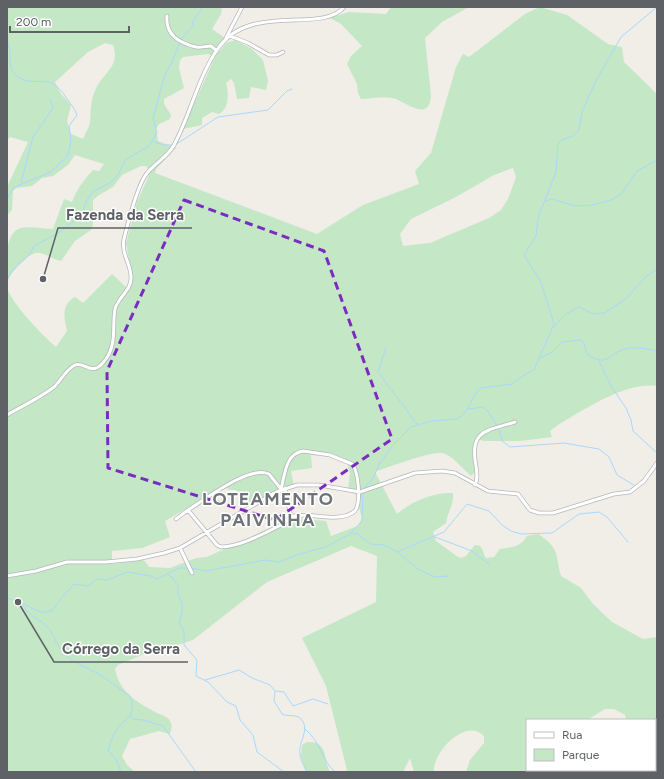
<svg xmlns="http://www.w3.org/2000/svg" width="664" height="779" font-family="Figtree,sans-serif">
<rect width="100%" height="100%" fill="#f0eee7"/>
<path fill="#c4e7c5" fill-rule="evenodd" d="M 7,7 L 222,7 L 221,14 L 212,29 L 225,38 L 213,56 L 208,54 L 183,57 L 180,60 L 179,68 L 184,88 L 164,99 L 164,104 L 171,115 L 170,119 L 159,124 L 156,129 L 158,141 L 176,148 L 156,169 L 155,173 L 317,234 L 363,205 L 419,184 L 415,171 L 431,153 L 456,67 L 463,54 L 469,57 L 525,14 L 540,7 L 567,15 L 608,44 L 622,47 L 624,62 L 657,94 L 657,386 C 625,382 585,409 558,425 L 550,431 L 552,437 L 520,441 L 484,441 L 480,440 L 475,441 L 476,471 L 471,476 C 463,469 452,455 442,453 C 432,451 386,468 375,472 L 397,514 C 412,501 434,492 453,493 C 454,506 448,510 446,523 L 433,532 L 436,541 L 458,557 L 461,558 L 466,556 L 475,545 L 480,546 C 484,550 483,554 486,558 L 494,557 L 500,549 C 512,547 521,547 527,536 L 538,534 C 560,548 555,554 561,576 L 581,588 L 593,604 L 612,622 L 643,639 L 657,637 L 657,772 L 466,772 L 470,760 L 484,743 L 484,736 C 482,734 479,732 476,731 C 458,726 432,755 434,772 L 414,772 L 410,758 L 403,772 L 344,772 L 347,770 L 326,686 L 302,638 L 376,602 L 377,556 L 351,546 L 267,582 L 193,640 L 171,647 L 156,649 L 118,665 L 115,669 C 119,692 138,703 157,713 C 162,715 168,717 170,721 C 173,725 171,730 170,734 L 159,731 L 130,739 L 122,756 L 127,765 L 135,772 L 7,772 L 7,288 C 13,305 42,335 56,347 L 67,331 C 64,317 61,305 75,297 L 83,303 L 112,274 L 128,289 L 133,282 L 126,243 L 137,202 L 151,171 L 146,166 L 141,166 L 122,175 L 113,187 L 99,195 L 93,200 L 93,224 L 91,230 L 75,241 L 61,261 C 54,260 47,254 40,253 C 28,251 12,272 7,281 C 7,266 3,233 21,228 C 30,226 44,229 53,229 L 64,199 L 72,202 C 77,189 83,181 93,170 L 99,171 L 104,164 L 75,155 L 68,165 L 53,176 L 42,178 L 32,186 L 16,188 L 13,191 L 12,210 L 7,215 L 7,187 L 28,142 L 10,137 L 7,140 ZM 105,43 L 113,45 C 121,68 102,72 95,91 C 90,101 91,111 90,122 C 89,128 85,134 83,139 L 71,134 L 67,121 L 71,105 L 61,94 L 55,82 L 88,52 ZM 513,168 L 516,177 L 508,199 L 501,210 L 489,218 L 430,243 L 403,246 L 400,234 L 411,219 L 456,197 L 494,175 ZM 311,455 L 332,456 L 349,461 L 348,468 L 350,473 L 348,491 L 358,495 L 358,504 L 362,518 L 358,526 L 331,536 L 326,521 L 301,519 L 276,525 L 207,557 L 196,558 L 170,568 L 149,567 L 144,560 L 112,564 L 112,551 L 142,548 L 170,537 L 165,521 L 224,487 L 231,490 L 236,490 L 248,508 L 268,497 L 294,486 L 291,471 L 312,468 ZM 605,709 L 614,709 L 625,715 L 626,720 L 655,720 L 655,770 L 527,770 L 527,720 L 587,720 Z
M 391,7 L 469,7 L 442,22 L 425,38 L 431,96 C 429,124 404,100 392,98 C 383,96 371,99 361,99 L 358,93 L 357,84 L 347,64 L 351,56 L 362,46 L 341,24 L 330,18 L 349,12 L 386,14 Z
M 235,40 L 252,49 L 263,60 L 268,81 L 266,90 L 251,87 L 249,98 L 237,99 L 234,83 L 231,79 L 226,83 C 229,94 229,109 219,114 L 212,112 L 202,118 L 202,125 L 183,129 L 215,57 L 226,43 Z
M 307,742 C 329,741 323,759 330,772 L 306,772 L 301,757 L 302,745 Z"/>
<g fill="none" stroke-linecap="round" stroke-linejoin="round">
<path stroke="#a9d8fe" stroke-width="1" d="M 7,42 C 14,51 5,67 17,76 C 36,90 49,69 67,99 C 71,104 75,109 77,115 L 69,126 L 71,141 L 68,155 L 51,172 L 17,186 L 13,188 L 7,199
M 154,142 L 164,145 L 172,145
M 175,145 L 218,117 L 268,110 L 287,91 L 292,89
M 21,183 L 33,137 L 53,108 L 50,99
M 546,201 L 552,199 L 575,206 L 593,205 L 611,200 L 622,193 L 637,171 L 657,160
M 7,281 L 11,272 L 30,254 L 34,246 L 60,232 L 74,221 L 83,213 L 86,202 L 93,191 L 110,183 L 118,175 L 126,159 L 149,146 L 157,133 L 153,118 L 165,74 L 171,64 L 182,38 L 193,26 L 193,21 L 203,7
M 554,327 L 566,314 L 579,307 L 593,314 L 605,313 L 627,298 L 644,278 L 657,269
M 386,348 L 378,372 L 417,424
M 540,358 L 552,352 L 562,342 L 580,340 L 584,343 L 587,354 C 608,368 607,354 625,349 C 634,346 648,349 657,351
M 599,361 L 611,386 L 626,408 L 631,420 L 633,431 L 657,453
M 469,409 L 483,407 L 487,410 L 499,429 L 502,441 L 510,447 L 564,443 L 599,449 L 609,457 L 617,475 L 634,485
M 363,490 L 373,478 L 380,463 L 392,446 L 411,427 L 431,421 L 457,419 C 471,411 471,395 481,388 L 512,384 L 524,375 L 534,370 L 554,324 L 541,282 L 524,255 L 536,236 L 538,218 L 556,172 L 558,144 L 562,140 L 573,136 L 579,130 L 582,112 L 596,81 L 621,37 L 657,7
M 352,533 L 358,534 L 370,544 L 384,545 L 396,551 L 418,569 L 435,577 L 448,576
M 435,537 L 472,551 L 489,564
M 397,552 L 444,532 L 467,504 L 489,511 L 502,525 L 511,531 L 521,534 L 552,533 L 579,514 L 599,512 L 607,517 L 628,542
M 168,575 L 172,577 L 178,586 L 178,595 L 182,603 L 182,613 L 179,622 L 184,631 L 184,645 L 197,660 L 196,676 L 208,682 L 227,702 L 236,706 L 240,720 L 253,735 L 257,752 L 284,772
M 7,598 C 13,600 20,603 26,605 C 36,610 41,615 53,610 L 62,597 L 74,584 L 88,586 L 97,579 L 107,580 L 128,572 L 151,576 L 157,579 L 179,568 L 192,568 L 206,571 L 265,560 L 279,562 L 299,554 L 326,547 L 350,534 L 362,521 L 363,493
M 23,605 L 27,612 L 43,623 L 50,630 L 58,645 L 71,660 L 99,674 L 130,696 C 137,716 127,717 117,729 C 113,734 110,744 108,750 L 117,761 L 121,772
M 205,680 L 239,670 L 252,678 L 270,685 L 275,691 L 274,701 L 282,714 C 288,717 295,714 300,718 C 310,727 301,739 300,748 C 299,758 303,764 307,772
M 276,691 L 284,692 L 293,706 L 313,699 L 328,704
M 131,717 L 133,719 L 143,720 L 163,726 L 196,772
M 305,729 C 322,743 321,760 335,772"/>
<g stroke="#b4b7bb" stroke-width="4.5">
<path id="street" d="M 167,16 C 165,35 179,43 196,47 C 201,48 206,46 211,46 L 217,51
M 230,36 L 248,43 L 269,55 L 277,55 L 283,52
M 226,38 L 242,7
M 7,415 C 22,406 40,398 54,387 C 61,381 66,369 75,365 C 86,361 92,379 106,359 C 117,343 112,326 115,309 C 118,297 132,290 131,277 C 131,264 121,254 124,239 C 128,223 136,190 145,176 C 153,164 167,158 174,145 C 191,114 198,76 219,47 C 252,2 322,34 344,7
M 303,451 L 330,455 L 352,464 C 359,472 361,503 355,511 C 339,524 313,512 294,516 C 289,517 284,523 279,526 C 261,535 241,546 221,547 L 217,545 L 188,510 C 206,499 249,465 269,474 L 281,489 C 285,475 285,454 303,451 Z
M 475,485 C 478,479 477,473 476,466 C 469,430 486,431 515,422
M 285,488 L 291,517
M 176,519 L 188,510
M 180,548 L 192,573
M 7,576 L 36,571 L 67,562 L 106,562 L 137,559 L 164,553 L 180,548 L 276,492 L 297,485 L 319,485 L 360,492 L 415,473 L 442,471 L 455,473 L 488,491 L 518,494 L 530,510 L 539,513 L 553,513 L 614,494 L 630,492 L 644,481 L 657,463"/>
</g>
<use href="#street" stroke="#fff" stroke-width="3"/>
</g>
<path fill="none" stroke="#7b2cbf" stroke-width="3" stroke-dasharray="8 5" stroke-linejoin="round" d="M 184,200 L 324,251 L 392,439 L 275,520 L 108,468 L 107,371 Z"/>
<g text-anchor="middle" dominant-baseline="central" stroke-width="3" stroke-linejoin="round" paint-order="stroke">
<g font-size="18" font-weight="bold" letter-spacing="1" fill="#6f7479" stroke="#fff">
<text x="268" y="499">LOTEAMENTO<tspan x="268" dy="21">PAIVINHA</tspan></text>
</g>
</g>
<path fill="none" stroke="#5e6267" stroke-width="1.5" d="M43 279L58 228H192M18 602L54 662H188"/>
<g fill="#5e6267" stroke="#fff" stroke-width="1.5">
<circle cx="43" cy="279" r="4"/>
<circle cx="18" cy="602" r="4"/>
</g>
<g font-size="15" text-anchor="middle" font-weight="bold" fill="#5e6267" stroke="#fff" stroke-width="3" stroke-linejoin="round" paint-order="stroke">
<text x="125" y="220">Fazenda da Serra</text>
<text x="121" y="654">Córrego da Serra</text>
</g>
<rect width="664" height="779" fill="none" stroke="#5e6267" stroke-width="16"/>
<rect x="526" y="719" width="130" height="52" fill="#ffffff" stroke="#bfc0c2"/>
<rect x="534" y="732" width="20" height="6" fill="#ffffff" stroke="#bfc0c2"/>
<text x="562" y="739" font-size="12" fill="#5e6267">Rua</text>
<rect x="534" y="749" width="20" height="12" fill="#c4e7c5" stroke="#bfc0c2"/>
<text x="562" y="759" font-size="12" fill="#5e6267">Parque</text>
<path d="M10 26v6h119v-6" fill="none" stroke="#5e6267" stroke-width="2"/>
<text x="16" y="26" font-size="12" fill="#5e6267" stroke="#ffffff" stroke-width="3" paint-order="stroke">200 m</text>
</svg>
